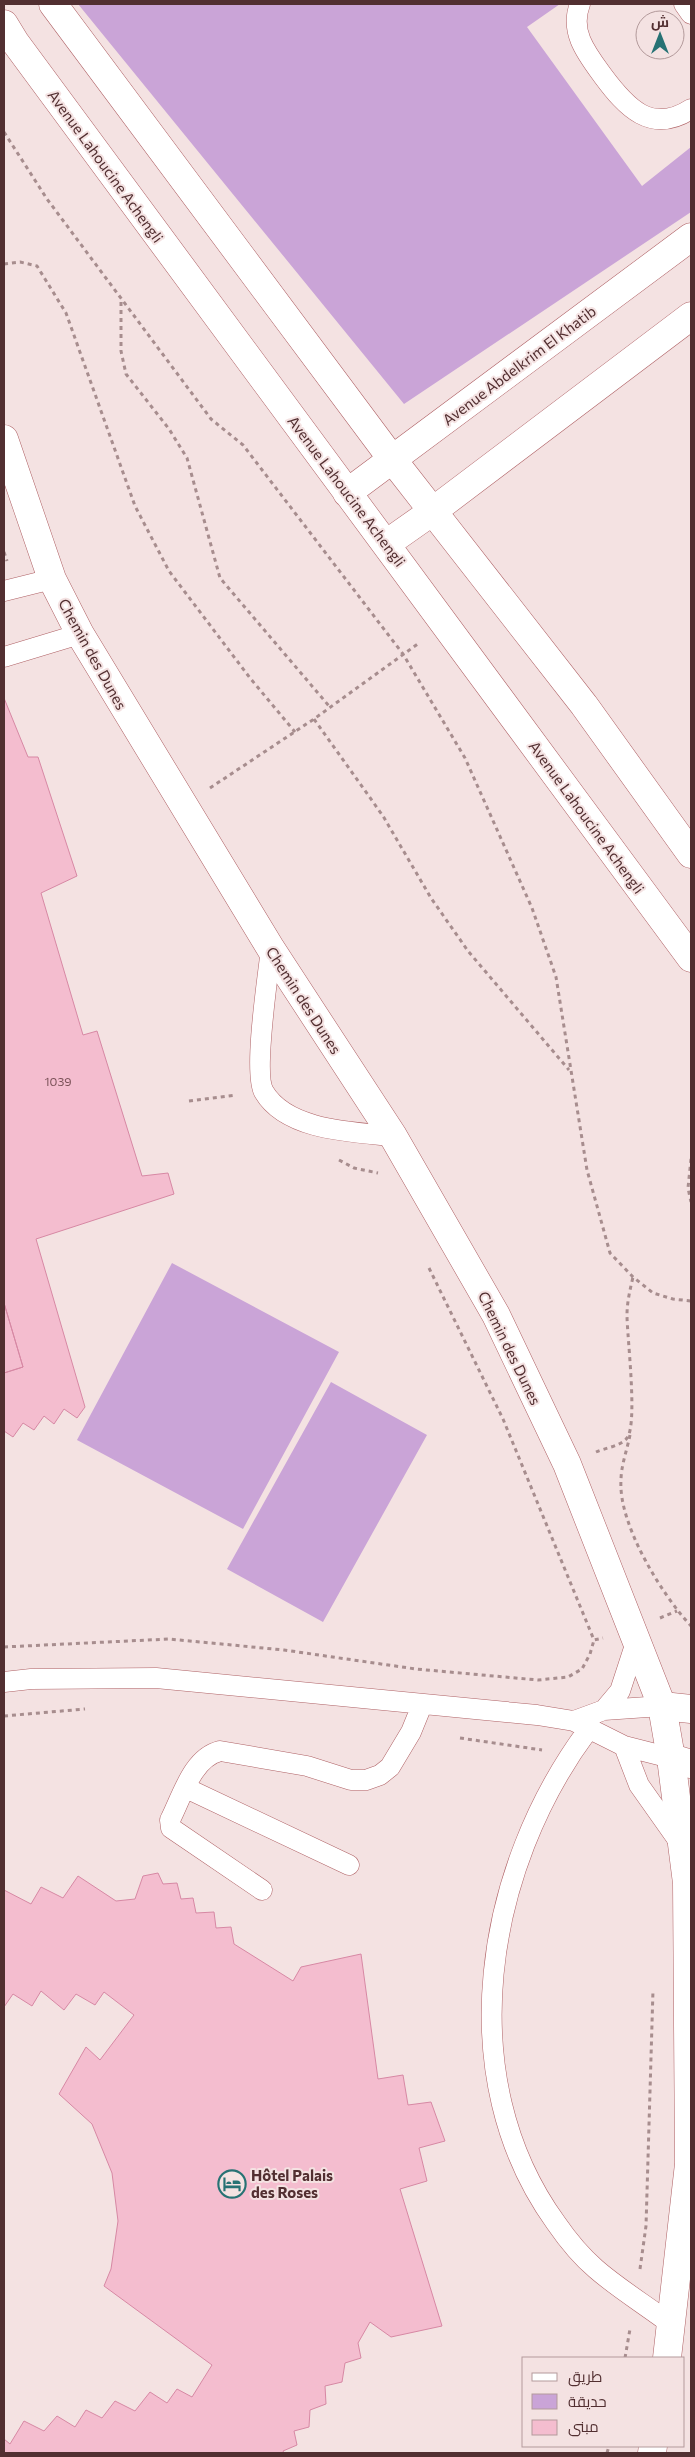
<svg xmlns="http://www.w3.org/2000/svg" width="695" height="2457" font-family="Commissioner,Cairo,sans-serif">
<rect width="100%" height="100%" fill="#f4e2e2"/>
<path fill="#caa4d7" d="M 78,4 L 560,4 L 527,27 L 642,186 L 691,147 L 691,212 L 404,404 Z
M 172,1263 L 339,1352 L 243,1529 L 77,1440 Z
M 331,1382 L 427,1435 L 323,1622 L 227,1569 Z"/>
<path fill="#f4bdcf" stroke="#d788a4" d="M 4,698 L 28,757 L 38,757 L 77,876 L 41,893 L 83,1035 L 97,1031 L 142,1176 L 168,1173 L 174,1194 L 36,1239 L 85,1407 L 77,1418 L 64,1409 L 54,1424 L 44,1416 L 34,1430 L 23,1423 L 13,1437 L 4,1431 L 4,1373 L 23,1367 L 4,1303 Z
M 4,1303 L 23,1367 L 4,1373 Z
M 158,1873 L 163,1884 L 177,1883 L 181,1899 L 193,1898 L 196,1913 L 214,1912 L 216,1928 L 231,1927 L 234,1944 L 293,1981 L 301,1967 L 361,1954 L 378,2079 L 403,2075 L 408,2105 L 431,2102 L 445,2141 L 419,2148 L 427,2181 L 400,2189 L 442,2326 L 391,2337 L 370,2322 L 358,2343 L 361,2358 L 345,2363 L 342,2382 L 325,2386 L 326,2404 L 310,2410 L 309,2427 L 294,2431 L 297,2445 L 283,2451 L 284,2453 L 4,2453 L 4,2439 L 10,2444 L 24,2421 L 44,2431 L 57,2416 L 75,2427 L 86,2410 L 102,2418 L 115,2401 L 135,2411 L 150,2392 L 167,2403 L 177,2389 L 192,2397 L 212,2365 L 104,2286 L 111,2269 L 118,2221 L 112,2173 L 92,2124 L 59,2094 L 86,2047 L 100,2060 L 134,2015 L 104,1992 L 95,2005 L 76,1994 L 64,2010 L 41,1991 L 32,2006 L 13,1994 L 4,2007 L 4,1890 L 31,1904 L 41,1887 L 63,1898 L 78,1876 L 116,1901 L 135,1899 L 143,1876 Z"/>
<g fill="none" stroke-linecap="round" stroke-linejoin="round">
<g stroke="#af6165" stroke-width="21">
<path id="lane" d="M 580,4 C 569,32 587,54 603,76 C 626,107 651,135 691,109
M 684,4 L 691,14
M 4,591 L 52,579
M 4,657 L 80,634
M 271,949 C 268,975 253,1074 264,1092 C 287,1131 354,1132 393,1136
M 4,1682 L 31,1679 L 156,1678 L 537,1715 L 574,1721 L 624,1746 L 671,1758
M 604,1710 L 620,1691 L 636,1642
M 574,1721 L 604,1710 L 662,1706
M 588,1730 C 485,1868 450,2077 556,2223 C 567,2239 582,2257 596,2269 C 619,2289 647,2306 672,2325
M 624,1746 L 639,1785 L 680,1843
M 186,1788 L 349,1865
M 262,1890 L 171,1828 L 170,1820 C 182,1797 192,1758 220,1751 L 307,1766 L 351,1780 L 366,1780 L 380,1775 L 390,1767 L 411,1732 L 422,1705"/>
</g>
<g stroke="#af6165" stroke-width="29">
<path id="street" d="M 4,439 L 52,579 L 80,634 L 271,949 L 393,1136 L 496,1315 L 567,1464 L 662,1706 L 671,1758 L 687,1883 L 689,2164 L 667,2358
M 652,2453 L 653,2446"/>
</g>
<g stroke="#af6165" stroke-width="29">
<path id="secondary" d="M 53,4 L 392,459 L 584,705 L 691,854
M 4,24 L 15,42 L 691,958
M 347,493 L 691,237
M 386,544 L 433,511 L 691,316
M 662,1706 L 691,1709
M 671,1758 L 691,1764
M 686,1868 L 691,1864"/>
</g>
<path stroke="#a78d8e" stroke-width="3" stroke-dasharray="4 4" stroke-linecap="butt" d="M 4,132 L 47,199 L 211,419 L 243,445 L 403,654 L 465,758 L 532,908 L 556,977 L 587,1170 L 610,1253 L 633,1277 L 653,1293 L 673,1299 L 691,1301
M 4,264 L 20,262 L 37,266 L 66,313 L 135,506 L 169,571 L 250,678 L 295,732
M 121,302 L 121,351 L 126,374 L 169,429 L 187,458 L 220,578 L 329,706
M 4,552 L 7,561
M 314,719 L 383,816 L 431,898 L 468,951 L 569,1070
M 210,788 L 314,719 L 419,643
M 189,1101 L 236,1095
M 691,1159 L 688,1188 L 691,1202
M 339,1160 L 354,1168 L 378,1173
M 429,1268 L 503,1419 L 594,1640 L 603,1638
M 630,1435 C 627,1450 621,1466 621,1480 C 618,1524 662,1595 691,1626
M 596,1452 C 605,1448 621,1446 627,1438 C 638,1424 627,1337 627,1315 C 627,1302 630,1290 633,1277
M 660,1618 L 677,1611
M 4,1647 L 169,1639 L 284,1650 L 416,1669 L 538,1680 L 568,1677 L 582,1669 L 590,1654 L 594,1640
M 4,1716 L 85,1709
M 460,1738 L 542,1750
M 640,2269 L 646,2226 L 653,1990
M 625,2358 L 630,2329
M 607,2453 L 609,2446"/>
<use href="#lane" stroke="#fff" stroke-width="20"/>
<use href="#street" stroke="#fff" stroke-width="28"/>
<use href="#secondary" stroke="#fff" stroke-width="28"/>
</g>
<defs>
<g id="hotel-ring" transform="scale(1.4375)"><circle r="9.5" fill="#f4e2e2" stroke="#277274" stroke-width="1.5"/><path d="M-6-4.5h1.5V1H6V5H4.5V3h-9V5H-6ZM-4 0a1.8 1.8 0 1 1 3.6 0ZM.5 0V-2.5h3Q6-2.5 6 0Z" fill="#277274"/></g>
</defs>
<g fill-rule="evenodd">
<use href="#hotel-ring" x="232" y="2184"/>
</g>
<g text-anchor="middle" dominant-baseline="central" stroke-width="4" stroke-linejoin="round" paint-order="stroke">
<g font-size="12" fill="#7a5258">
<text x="58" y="1081">1039</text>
</g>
<g font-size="15" fill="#522f31" stroke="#f4e2e2">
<text transform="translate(106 166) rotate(54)">Avenue Lahoucine Achengli</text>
<text transform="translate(519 365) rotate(-37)">Avenue Abdelkrim El Khatib</text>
<text transform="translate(347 491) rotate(53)">Avenue Lahoucine Achengli</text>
<text transform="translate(93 654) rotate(61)">Chemin des Dunes</text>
<text transform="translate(587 817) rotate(54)">Avenue Lahoucine Achengli</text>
<text transform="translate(304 1000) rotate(57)">Chemin des Dunes</text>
<text transform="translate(510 1348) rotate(64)">Chemin des Dunes</text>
</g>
<g font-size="15" font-weight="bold" fill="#522f31" stroke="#f4e2e2" text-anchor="start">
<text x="251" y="2175">Hôtel Palais<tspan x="251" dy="17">des Roses</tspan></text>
</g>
</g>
<rect width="695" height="2457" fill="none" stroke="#522f31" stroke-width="10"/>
<rect x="522" y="2357" width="162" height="90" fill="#f4e2e2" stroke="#b39a9b"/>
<rect x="532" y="2373" width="25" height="8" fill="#ffffff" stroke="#b39a9b"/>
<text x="568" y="2382" font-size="15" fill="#522f31">طريق</text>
<rect x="532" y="2394" width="25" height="15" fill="#caa4d7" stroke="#b39a9b"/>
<text x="568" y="2407" font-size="15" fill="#522f31">حديقة</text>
<rect x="532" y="2420" width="25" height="15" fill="#f4bdcf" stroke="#b39a9b"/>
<text x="568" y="2432" font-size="15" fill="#522f31">مبنى</text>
<g transform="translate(660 35)"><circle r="24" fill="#f4e2e2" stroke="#b39a9b"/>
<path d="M0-4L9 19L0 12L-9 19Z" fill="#277274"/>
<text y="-8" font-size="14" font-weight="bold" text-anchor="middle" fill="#522f31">ش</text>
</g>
</svg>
